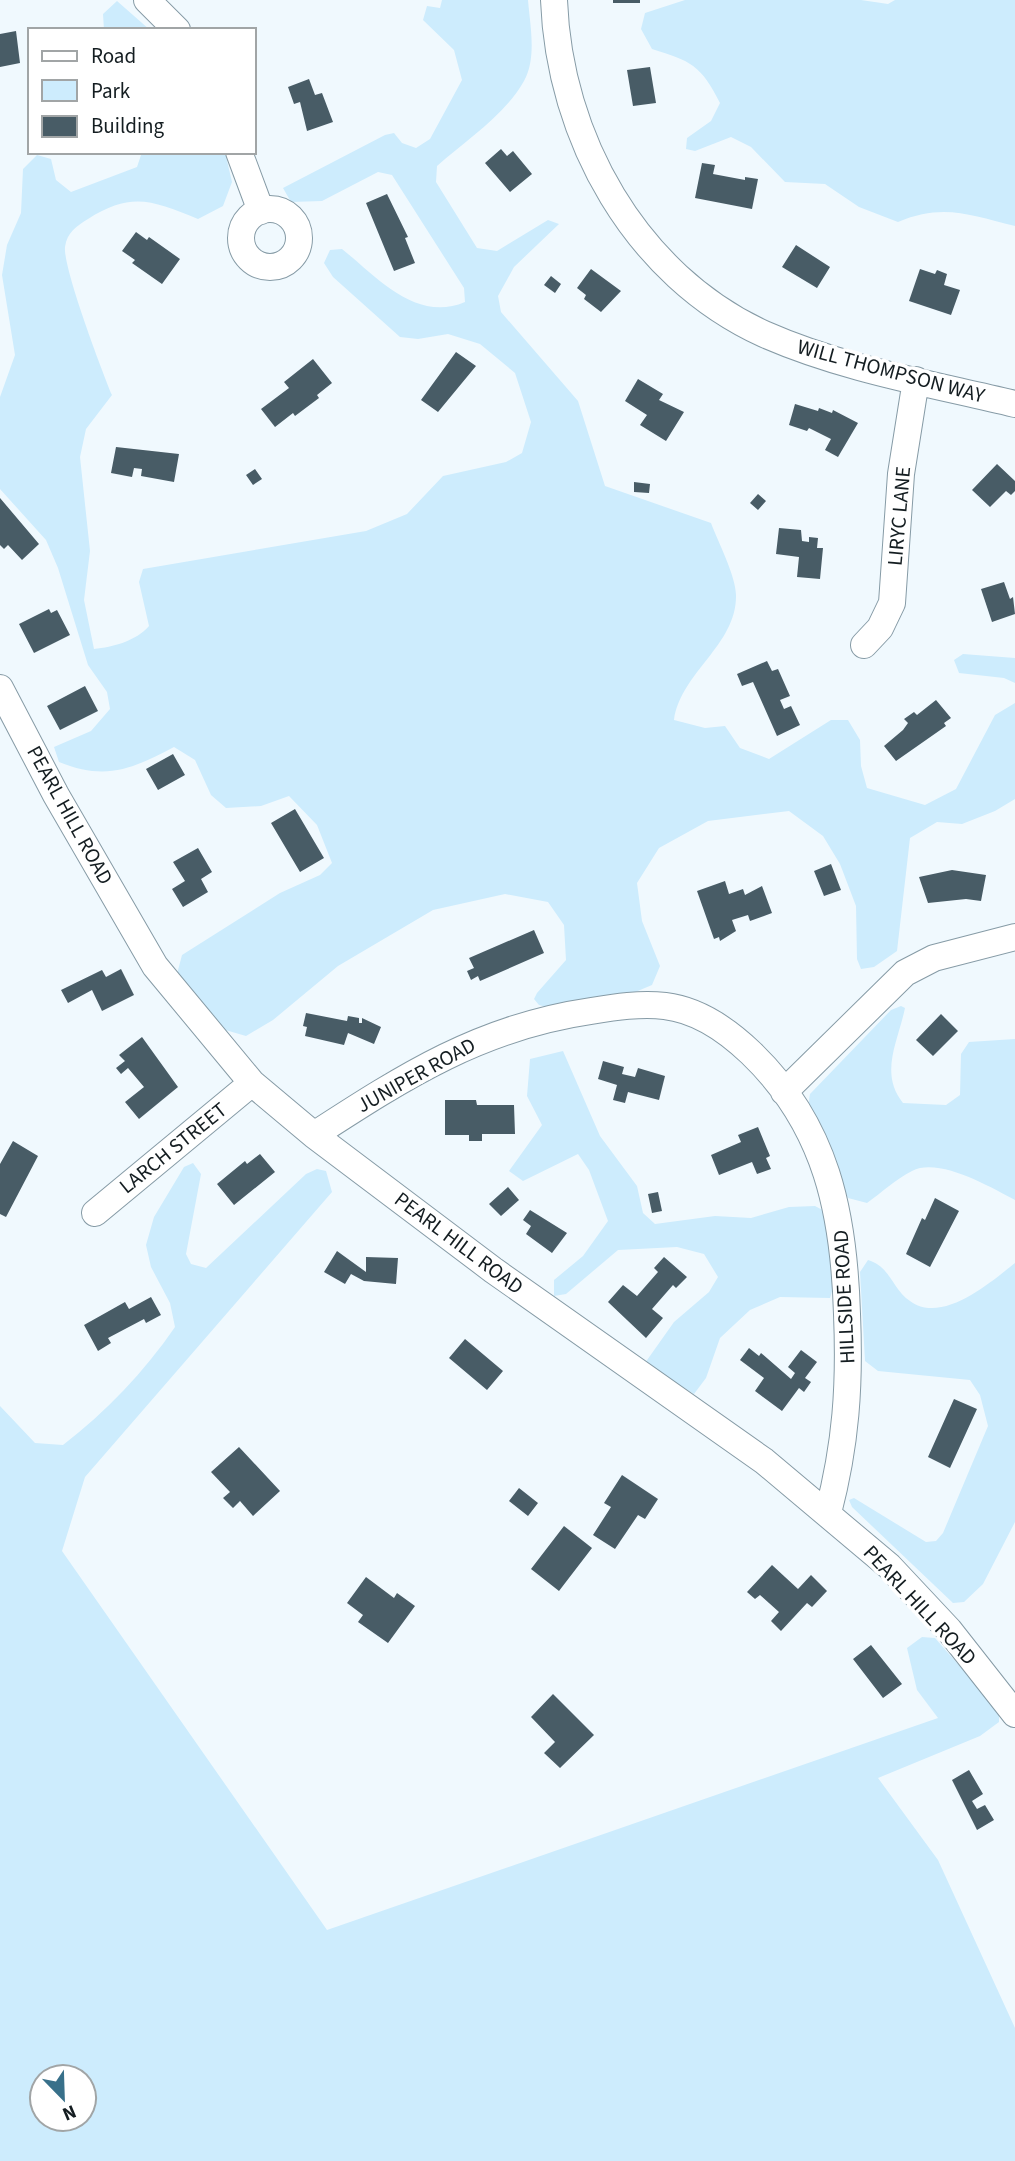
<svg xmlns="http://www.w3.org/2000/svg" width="1015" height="2161" font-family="'Source Sans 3',sans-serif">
<rect width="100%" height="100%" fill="#f0f9fe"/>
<path fill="#cdecfd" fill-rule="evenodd" d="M 442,0 L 528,0 C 530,25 537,58 524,81 C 505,115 465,141 437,166 L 436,182 L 477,248 L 497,251 L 548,220 L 559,224 L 514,267 L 498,296 L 501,312 L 578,401 L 605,486 L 711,523 C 718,542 736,576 736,595 C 737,645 681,672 674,720 L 705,728 L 725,726 L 740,748 L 769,759 L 831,720 L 848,720 L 860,740 L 861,766 L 867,788 L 925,805 L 956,789 L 995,715 L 1015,703 L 1015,799 L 995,811 L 962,824 L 937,822 L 910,838 L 897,951 L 874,967 L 861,969 L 857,959 L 856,906 L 840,864 L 823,836 L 789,811 L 708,821 L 659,848 L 637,883 L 642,921 L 660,966 L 652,985 L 633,993 L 550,1008 L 539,1005 L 534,999 L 537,993 L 566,960 L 564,925 L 548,902 L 505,894 L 433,910 L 338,966 L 273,1020 L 246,1036 L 215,1027 L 177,974 L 182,955 L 280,893 L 320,875 L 332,863 L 317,825 L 289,796 L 261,806 L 226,808 L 211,795 L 195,760 L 174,747 C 132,769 106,781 59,762 L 54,747 L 91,731 L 110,709 L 107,692 L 88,665 L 58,568 L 46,540 L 0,489 L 0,397 L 15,355 L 2,275 L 7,245 L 21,213 L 23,169 L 37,155 L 51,159 L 56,180 L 71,192 L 137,167 L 142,152 L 225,152 L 232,182 L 223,206 L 198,219 C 153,201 132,191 88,219 C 77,226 67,232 65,247 C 63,268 102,371 112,395 L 86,429 L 80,457 L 90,551 L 84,600 L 94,649 C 113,647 136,641 149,626 L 139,582 L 143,569 L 366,531 L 407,514 L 443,476 L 506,462 L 522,453 L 531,422 L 515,373 L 480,344 L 448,334 L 418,339 L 400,337 L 333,277 L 324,263 L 330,250 L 342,249 C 377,277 416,323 465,302 L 464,288 L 392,175 L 378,172 L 322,201 L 291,202 L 283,188 L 385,135 L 394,133 L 402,143 L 416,148 L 430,139 L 462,80 L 454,50 L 423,20 L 427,6 L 440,8 Z
M 685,0 L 861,0 L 888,4 L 895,0 L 1015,0 L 1015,226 C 970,215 943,203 898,222 L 859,207 L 825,184 L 785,182 L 751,147 L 731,137 L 695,151 L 686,149 L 687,138 L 711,121 L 720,103 C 701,65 691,61 652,49 L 641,29 L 645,13 Z
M 117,1 L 150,30 L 104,30 L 103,14 Z
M 963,654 L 1015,658 L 1015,683 L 1004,678 L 959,673 L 954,660 Z
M 901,1006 L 905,1008 C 898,1042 879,1073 903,1103 L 946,1105 L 960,1095 L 961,1054 L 969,1042 L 1015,1039 L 1015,1200 C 990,1187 939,1157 912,1171 C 896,1179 881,1193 867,1203 L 848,1198 C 835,1170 803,1123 810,1094 L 891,1010 Z
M 563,1051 L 600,1136 L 637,1186 L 643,1213 L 655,1224 L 715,1216 L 751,1218 L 789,1207 L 815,1206 L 832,1215 L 835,1282 L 830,1298 L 780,1297 L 750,1310 L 720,1338 L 706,1378 L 694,1394 L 645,1363 L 674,1322 L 709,1292 L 718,1277 L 704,1254 L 677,1247 L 618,1250 L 566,1294 L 554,1296 L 554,1280 L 583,1256 L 608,1221 L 589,1170 L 578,1154 L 523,1181 L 509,1171 L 542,1125 L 527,1096 L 530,1059 Z
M 193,1163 L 201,1174 L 186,1254 L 191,1264 L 206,1268 L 306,1174 L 317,1169 L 326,1171 L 332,1192 L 85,1477 L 62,1551 L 327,1930 L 938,1718 L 917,1690 L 907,1648 L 922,1637 L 935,1638 L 999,1711 L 999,1722 L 980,1736 L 878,1778 L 938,1860 L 1015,2028 L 1015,2161 L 0,2161 L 0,1406 L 35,1443 L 63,1445 C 106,1412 144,1372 175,1327 L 170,1303 L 151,1267 L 146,1245 L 154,1217 L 184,1167 ZM 42,2077 L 84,2077 L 84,2119 L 42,2119 Z
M 868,1260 C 891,1267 892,1289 910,1301 C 942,1325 991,1282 1015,1263 L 1015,1522 L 983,1584 L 964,1602 L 953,1603 L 852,1507 L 849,1500 L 854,1498 L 926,1542 L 936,1541 L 943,1533 L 988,1426 L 980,1395 L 970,1380 L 878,1371 L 865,1361 L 860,1272 Z"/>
<path fill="#485c66" d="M 613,0 L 640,0 L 640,3 L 613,3 Z
M 16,31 L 20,63 L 0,67 L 0,34 Z
M 650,67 L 656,103 L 633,106 L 627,70 Z
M 309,79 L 315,95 L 322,93 L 333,122 L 307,131 L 300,102 L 294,104 L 288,87 Z
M 501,149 L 507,156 L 513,151 L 532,174 L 510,192 L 485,163 Z
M 702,163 L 715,165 L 713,174 L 745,180 L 745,177 L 758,179 L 752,209 L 695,198 Z
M 387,194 L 408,237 L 405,238 L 415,263 L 394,271 L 366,203 Z
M 136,232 L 147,240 L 149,237 L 180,259 L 162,284 L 132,263 L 135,260 L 122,251 Z
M 796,245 L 830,267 L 817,288 L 782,267 Z
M 591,269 L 621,291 L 601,312 L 584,299 L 586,295 L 577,288 Z
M 920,269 L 935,274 L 937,270 L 947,274 L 944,285 L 960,290 L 951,315 L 909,301 Z
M 551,276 L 561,284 L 555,293 L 544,285 Z
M 456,352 L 476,366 L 438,412 L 421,400 Z
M 313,359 L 332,383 L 317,395 L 319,398 L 295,416 L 293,413 L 275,427 L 261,409 L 289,388 L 284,382 Z
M 638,379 L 663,394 L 659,400 L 684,412 L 666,441 L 640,425 L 647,415 L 625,401 Z
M 795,404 L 818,411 L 819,408 L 832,413 L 833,410 L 858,423 L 838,457 L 825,450 L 831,439 L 809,428 L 807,431 L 789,425 Z
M 116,447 L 179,454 L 174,482 L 141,476 L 142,469 L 134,468 L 132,477 L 111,473 Z
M 997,464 L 1015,481 L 1015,491 L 1011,495 L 1006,491 L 990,507 L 972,490 Z
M 255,469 L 262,479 L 253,485 L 246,475 Z
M 634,482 L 650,484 L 649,493 L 634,492 Z
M 758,494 L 766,501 L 758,510 L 750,503 Z
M 0,498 L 39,544 L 22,560 L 8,545 L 4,549 L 0,545 Z
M 779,528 L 801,530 L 802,541 L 809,542 L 809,537 L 818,538 L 817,548 L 823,548 L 820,579 L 797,577 L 799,557 L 776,554 Z
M 1004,582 L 1010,599 L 1013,597 L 1015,614 L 992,622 L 981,589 Z
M 49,609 L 51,613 L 57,610 L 70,635 L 34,653 L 19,624 Z
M 767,661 L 772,671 L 778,669 L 790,696 L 780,700 L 784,709 L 791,706 L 800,725 L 777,736 L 753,682 L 742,686 L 737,674 Z
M 85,686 L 98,711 L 60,730 L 47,706 Z
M 936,700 L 951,718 L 944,723 L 946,726 L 896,761 L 884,746 L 903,730 L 908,723 L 904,719 L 914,712 L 917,715 Z
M 173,754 L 185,775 L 158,790 L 146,769 Z
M 295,809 L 324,858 L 300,872 L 271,823 Z
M 198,848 L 212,872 L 201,879 L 208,892 L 183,907 L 172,889 L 185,881 L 173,862 Z
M 831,864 L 841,890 L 824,896 L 814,871 Z
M 952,870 L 986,875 L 981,901 L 966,899 L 928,903 L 919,877 Z
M 725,881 L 729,894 L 743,889 L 745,895 L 762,886 L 772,913 L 750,921 L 748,915 L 732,920 L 736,931 L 720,941 L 719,937 L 714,939 L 697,891 Z
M 534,930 L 544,953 L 480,981 L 478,976 L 471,980 L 467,971 L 474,968 L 469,958 Z
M 121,969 L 134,995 L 102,1011 L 92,990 L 68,1003 L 61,990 L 102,970 L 106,977 Z
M 306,1013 L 347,1021 L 348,1016 L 359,1018 L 359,1023 L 362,1023 L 362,1018 L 381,1027 L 374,1044 L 348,1033 L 344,1045 L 305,1036 L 307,1027 L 303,1026 Z
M 941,1014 L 958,1031 L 933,1056 L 916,1040 Z
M 142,1037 L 178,1087 L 139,1119 L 125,1102 L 144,1087 L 128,1068 L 121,1074 L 116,1068 L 125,1061 L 119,1055 Z
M 603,1061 L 624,1067 L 622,1074 L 635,1077 L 638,1068 L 665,1076 L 659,1100 L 628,1092 L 625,1103 L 613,1100 L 617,1085 L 598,1079 Z
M 445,1100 L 476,1100 L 477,1105 L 514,1105 L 515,1134 L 482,1134 L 482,1141 L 469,1141 L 469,1135 L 445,1135 Z
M 758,1127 L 770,1156 L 766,1158 L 771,1169 L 757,1174 L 752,1162 L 719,1175 L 711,1155 L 741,1142 L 738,1135 Z
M 13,1141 L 38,1156 L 6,1217 L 0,1214 L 0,1164 Z
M 260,1154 L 275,1172 L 234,1205 L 217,1184 L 245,1161 L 247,1164 Z
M 508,1187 L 519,1200 L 501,1216 L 489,1204 Z
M 658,1192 L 662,1211 L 652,1213 L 648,1194 Z
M 935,1198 L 959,1211 L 930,1267 L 906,1254 L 922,1218 L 925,1220 Z
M 530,1210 L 567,1233 L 552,1253 L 526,1234 L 531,1226 L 523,1220 Z
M 337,1251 L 366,1272 L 366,1257 L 398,1258 L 396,1284 L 364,1281 L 351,1274 L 345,1284 L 324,1272 Z
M 664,1257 L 687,1277 L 676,1288 L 673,1285 L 652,1309 L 663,1318 L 646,1338 L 608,1302 L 623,1285 L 637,1296 L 658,1272 L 654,1268 Z
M 151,1297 L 161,1315 L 146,1323 L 144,1319 L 108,1338 L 111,1343 L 98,1351 L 84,1325 L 125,1302 L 129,1309 Z
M 465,1339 L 503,1371 L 487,1390 L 449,1358 Z
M 749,1348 L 759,1356 L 761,1353 L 791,1379 L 795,1373 L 788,1367 L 801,1350 L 817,1362 L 805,1378 L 811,1382 L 804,1392 L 799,1388 L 782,1411 L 755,1391 L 764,1378 L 740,1360 Z
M 954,1399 L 977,1409 L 950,1468 L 928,1457 Z
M 239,1447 L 280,1491 L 253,1516 L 240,1501 L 233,1508 L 223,1498 L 230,1492 L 211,1472 Z
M 622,1475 L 658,1499 L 645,1519 L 638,1515 L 615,1549 L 593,1535 L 611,1507 L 604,1503 Z
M 519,1488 L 538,1503 L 528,1516 L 509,1501 Z
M 564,1526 L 592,1548 L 559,1591 L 531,1569 Z
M 772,1565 L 798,1589 L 811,1575 L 827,1591 L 812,1607 L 807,1603 L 781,1631 L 771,1621 L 779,1612 L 760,1595 L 755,1599 L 747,1592 Z
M 366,1577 L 394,1598 L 397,1593 L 415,1606 L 388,1643 L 358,1622 L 363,1615 L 347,1603 Z
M 871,1645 L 902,1684 L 883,1698 L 853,1659 Z
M 553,1694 L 594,1735 L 560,1768 L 544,1753 L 555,1742 L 531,1717 Z
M 969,1770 L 983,1794 L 972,1801 L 977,1809 L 985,1805 L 994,1820 L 977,1830 L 952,1780 Z"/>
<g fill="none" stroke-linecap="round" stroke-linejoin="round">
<g stroke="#869ba6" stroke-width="28">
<path id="minor" d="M 147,0 L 177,30
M 554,0 C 559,137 635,275 764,334 C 843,369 932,384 1015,404
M 239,152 L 261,211
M241 238a29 29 0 1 1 58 0a29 29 0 1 1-58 0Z
M 864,645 L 880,628 L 892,603 L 901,474 L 916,380
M 0,688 L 56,795 L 155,966 L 252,1083 L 314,1135 L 493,1270 L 764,1461 L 889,1566 L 949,1630 L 1015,1714
M 784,1092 L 905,973 L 934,958 L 1015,937
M 314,1135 C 405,1076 481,1027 591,1011 C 615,1007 641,1003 665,1006 C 699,1010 727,1030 751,1053 C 827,1126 844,1214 847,1314 C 850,1386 846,1444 828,1513
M 95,1213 L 252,1083"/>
</g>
<use href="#minor" stroke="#fff" stroke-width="26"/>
</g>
<g text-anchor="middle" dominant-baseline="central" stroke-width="7" stroke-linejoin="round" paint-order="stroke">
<g font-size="21" fill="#141d21" stroke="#fff">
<text transform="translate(891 371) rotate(15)">WILL THOMPSON WAY</text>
<text transform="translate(899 516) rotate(-85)">LIRYC LANE</text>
<text transform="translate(70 815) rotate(61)">PEARL HILL ROAD</text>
<text transform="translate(416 1075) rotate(-29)">JUNIPER ROAD</text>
<text transform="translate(173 1148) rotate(-39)">LARCH STREET</text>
<text transform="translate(459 1243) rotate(37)">PEARL HILL ROAD</text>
<text transform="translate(844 1297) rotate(-93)">HILLSIDE ROAD</text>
<text transform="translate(920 1605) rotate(47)">PEARL HILL ROAD</text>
</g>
</g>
<rect x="28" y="28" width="228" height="126" fill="#ffffff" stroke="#a1a5a6" stroke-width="2"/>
<rect x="42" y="51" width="35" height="10" fill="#ffffff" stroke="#a1a5a6" stroke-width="2"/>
<text x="91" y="63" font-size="21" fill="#141d21">Road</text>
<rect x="42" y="80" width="35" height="21" fill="#cdecfd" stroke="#a1a5a6" stroke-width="2"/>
<text x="91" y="98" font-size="21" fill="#141d21">Park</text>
<rect x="42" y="116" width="35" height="21" fill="#485c66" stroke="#a1a5a6" stroke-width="2"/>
<text x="91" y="133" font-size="21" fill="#141d21">Building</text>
<g transform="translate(63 2098) rotate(157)"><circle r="33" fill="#ffffff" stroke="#a1a5a6" stroke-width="2"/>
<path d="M0-5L12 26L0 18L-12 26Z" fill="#38708a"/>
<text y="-10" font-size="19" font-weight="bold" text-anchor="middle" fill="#141d21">N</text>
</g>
</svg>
